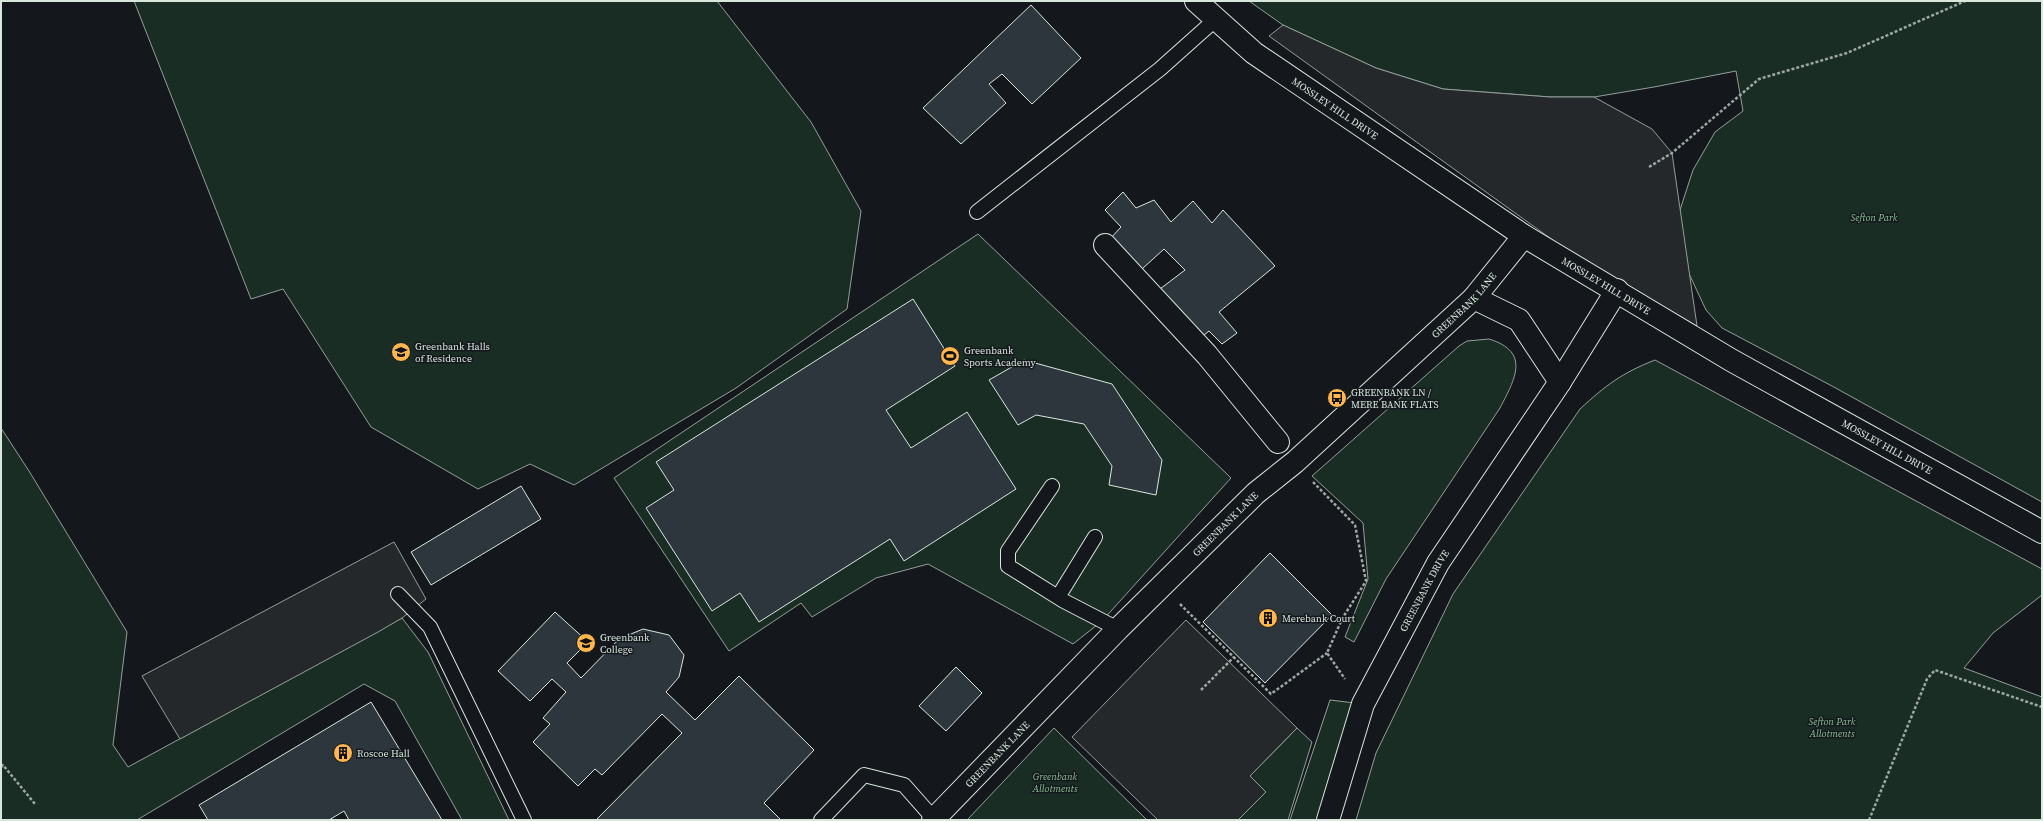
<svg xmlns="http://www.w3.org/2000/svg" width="2043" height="821" font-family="'Source Serif 4',serif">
<rect width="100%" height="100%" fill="#14181c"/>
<path fill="#1a2d24" stroke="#939e99" d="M 134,1 L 717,1 L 811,122 L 861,211 L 847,309 L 736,388 L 574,485 L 530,464 L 478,489 L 371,427 L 283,289 L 251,299 Z
M 1249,1 L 2042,1 L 2042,502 L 1832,386 L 1722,328 L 1706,310 L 1684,263 L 1679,213 L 1693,170 L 1715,132 L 1743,111 L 1736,71 L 1654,87 L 1594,97 L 1550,97 L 1443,89 L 1376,68 L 1283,25 Z
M 978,234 L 1231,478 L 1102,621 L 1073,644 L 928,564 L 876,578 L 812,617 L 801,603 L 729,651 L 614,478 Z
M 1489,339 C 1531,352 1515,379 1500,408 L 1386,579 L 1354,642 L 1345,637 L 1368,579 L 1363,523 L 1312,476 L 1459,346 L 1467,341 Z
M 1655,360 L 2042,569 L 2042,595 L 1993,633 L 1964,668 L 2042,697 L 2042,820 L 1356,820 L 1376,753 L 1453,594 L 1580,409 C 1606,385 1622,373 1655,360 Z
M 1,428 L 29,471 L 127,632 L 113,745 L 128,767 L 402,618 L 428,652 L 509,820 L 462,820 L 395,701 L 364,684 L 137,820 L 1,820 Z
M 1330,700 L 1363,704 L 1328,820 L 1290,820 Z
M 1054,728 L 1147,820 L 967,820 Z
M 1297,728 L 1312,742 L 1288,820 L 1238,820 L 1266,792 L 1250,776 Z"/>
<path fill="#24282b" stroke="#939e99" d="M 1283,25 L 1376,68 L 1443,89 L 1550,97 L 1594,97 L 1652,129 L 1672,153 L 1697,326 L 1568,251 L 1269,36 Z
M 394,542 L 426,599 L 402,618 L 378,632 L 180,739 L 142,676 Z
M 1186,620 L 1297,728 L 1250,776 L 1266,792 L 1238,820 L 1158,820 L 1072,737 Z"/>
<path fill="#2c363c" stroke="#d8e6dc" d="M 1031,5 L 1081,58 L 1032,104 L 1002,74 L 989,84 L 1006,103 L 961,144 L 923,108 Z
M 1123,192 L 1136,208 L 1154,200 L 1171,222 L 1193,201 L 1212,223 L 1223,210 L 1275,266 L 1219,312 L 1237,333 L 1222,344 L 1209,331 L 1199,339 L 1156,292 L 1185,270 L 1164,249 L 1142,269 L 1110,239 L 1121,227 L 1105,210 Z
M 913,299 L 955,366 L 886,410 L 911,448 L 967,412 L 1016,489 L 904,561 L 890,539 L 759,622 L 740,593 L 712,611 L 646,508 L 674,490 L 656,462 Z
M 1024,360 L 1112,384 L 1162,460 L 1156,495 L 1109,485 L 1112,466 L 1084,424 L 1036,415 L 1018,425 L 989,380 Z
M 521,486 L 541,519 L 431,585 L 411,552 Z
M 1270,553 L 1332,615 L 1265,683 L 1203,622 Z
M 555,612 L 588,642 L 567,663 L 581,678 L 619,639 L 643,629 L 669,635 L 684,655 L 679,677 L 666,692 L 695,720 L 739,676 L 814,750 L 764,803 L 781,820 L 596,820 L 682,733 L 662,714 L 602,775 L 595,769 L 578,786 L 533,742 L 550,724 L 543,718 L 566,692 L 552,679 L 530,701 L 498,671 Z
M 956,667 L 982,693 L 946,731 L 919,706 Z
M 371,702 L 442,820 L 349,820 L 344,811 L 329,820 L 208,820 L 199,805 Z"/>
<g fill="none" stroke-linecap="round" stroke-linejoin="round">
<g stroke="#d8e6dc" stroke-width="16">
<path id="service" d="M 977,212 L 1160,69 L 1216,19
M 1052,486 L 1008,551 L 1008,566 L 1064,601 L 1118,629
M 398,594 L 430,627 L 524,820
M 1058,597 L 1095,537
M 821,820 L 864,775 L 904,785 L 934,819"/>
</g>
<g stroke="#d8e6dc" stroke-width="24">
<g id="minor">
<path id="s1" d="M 1196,1 L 1254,53 L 1524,236 L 1731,360 L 2042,532"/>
<path d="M 1105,245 L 1207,355 L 1278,442"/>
<path d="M 1474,298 L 1519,320 L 1560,382"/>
<path id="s2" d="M 933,820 L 1118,629 L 1256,493 L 1295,462 L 1474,298 L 1524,236"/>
<path id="s3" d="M 1328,820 L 1363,704 L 1438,563 L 1560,382 L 1617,290"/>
</g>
</g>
<path stroke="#9da8a2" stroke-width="2.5" stroke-dasharray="3 2" stroke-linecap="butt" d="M 1649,167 L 1672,153 L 1759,79 L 1847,53 L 1965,1
M 1313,482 L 1355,525 L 1366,581 L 1342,619 L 1327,653 L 1345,679
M 1180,604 L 1271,694 L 1327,653
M 1201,690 L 1234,657
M 1,767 L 3,765 L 35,804
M 1869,820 L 1927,679 L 1935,670 L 2042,707"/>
<use href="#service" stroke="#14181c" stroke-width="14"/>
<use href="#minor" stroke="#14181c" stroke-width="22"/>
</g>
<defs>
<g id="university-disc" transform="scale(1)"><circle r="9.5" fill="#ffb74d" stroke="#14181c"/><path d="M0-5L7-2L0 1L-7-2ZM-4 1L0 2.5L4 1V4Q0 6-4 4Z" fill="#111"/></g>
<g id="stadium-disc" transform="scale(1)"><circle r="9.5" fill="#ffb74d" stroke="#14181c"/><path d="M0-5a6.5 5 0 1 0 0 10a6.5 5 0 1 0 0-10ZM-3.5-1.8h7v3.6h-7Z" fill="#111"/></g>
<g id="bus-disc" transform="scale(1)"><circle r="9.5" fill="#ffb74d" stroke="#14181c"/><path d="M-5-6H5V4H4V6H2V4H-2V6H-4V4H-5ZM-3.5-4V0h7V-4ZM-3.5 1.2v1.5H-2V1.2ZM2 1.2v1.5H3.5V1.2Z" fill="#111"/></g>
<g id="building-disc" transform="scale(1)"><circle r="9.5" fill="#ffb74d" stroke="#14181c"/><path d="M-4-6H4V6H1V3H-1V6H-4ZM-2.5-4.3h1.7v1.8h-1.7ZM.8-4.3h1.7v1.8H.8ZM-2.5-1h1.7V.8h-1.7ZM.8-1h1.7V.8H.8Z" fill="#111"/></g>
</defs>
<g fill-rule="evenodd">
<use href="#university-disc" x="401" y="352"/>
<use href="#stadium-disc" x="950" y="356"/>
<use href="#bus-disc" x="1337" y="398"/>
<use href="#building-disc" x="1268" y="618"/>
<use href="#university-disc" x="586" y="643"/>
<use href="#building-disc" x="343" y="753"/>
</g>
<g text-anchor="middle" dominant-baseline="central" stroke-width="3" stroke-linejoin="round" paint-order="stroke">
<g font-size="10" fill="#d8e6dc" stroke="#14181c">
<text stroke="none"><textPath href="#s1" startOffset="176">MOSSLEY HILL DRIVE</textPath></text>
<text stroke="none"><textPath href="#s1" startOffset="500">MOSSLEY HILL DRIVE</textPath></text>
<text stroke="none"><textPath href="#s2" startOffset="740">GREENBANK LANE</textPath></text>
<text stroke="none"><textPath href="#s1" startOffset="824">MOSSLEY HILL DRIVE</textPath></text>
<text stroke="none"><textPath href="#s2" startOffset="416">GREENBANK LANE</textPath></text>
<text stroke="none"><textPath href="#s3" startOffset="250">GREENBANK DRIVE</textPath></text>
<text stroke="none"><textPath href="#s2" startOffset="92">GREENBANK LANE</textPath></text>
</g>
<g font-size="10" font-style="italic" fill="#8ac095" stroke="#14181c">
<text x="1874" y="217">Sefton Park</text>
<text x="1832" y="721">Sefton Park<tspan x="1832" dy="12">Allotments</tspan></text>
<text x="1055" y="776">Greenbank<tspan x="1055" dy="12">Allotments</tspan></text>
</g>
<g font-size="10" fill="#d8e6dc" stroke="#14181c" text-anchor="start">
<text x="415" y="346">Greenbank Halls<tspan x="415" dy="12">of Residence</tspan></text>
<text x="964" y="350">Greenbank<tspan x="964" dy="12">Sports Academy</tspan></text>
<text x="1351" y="392">GREENBANK LN /<tspan x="1351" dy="12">MERE BANK FLATS</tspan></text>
<text x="1282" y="618">Merebank Court</text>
<text x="600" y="637">Greenbank<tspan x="600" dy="12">College</tspan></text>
<text x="357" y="753">Roscoe Hall</text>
</g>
</g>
<rect width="2043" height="821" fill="none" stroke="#d8e6dc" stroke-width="4"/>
</svg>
